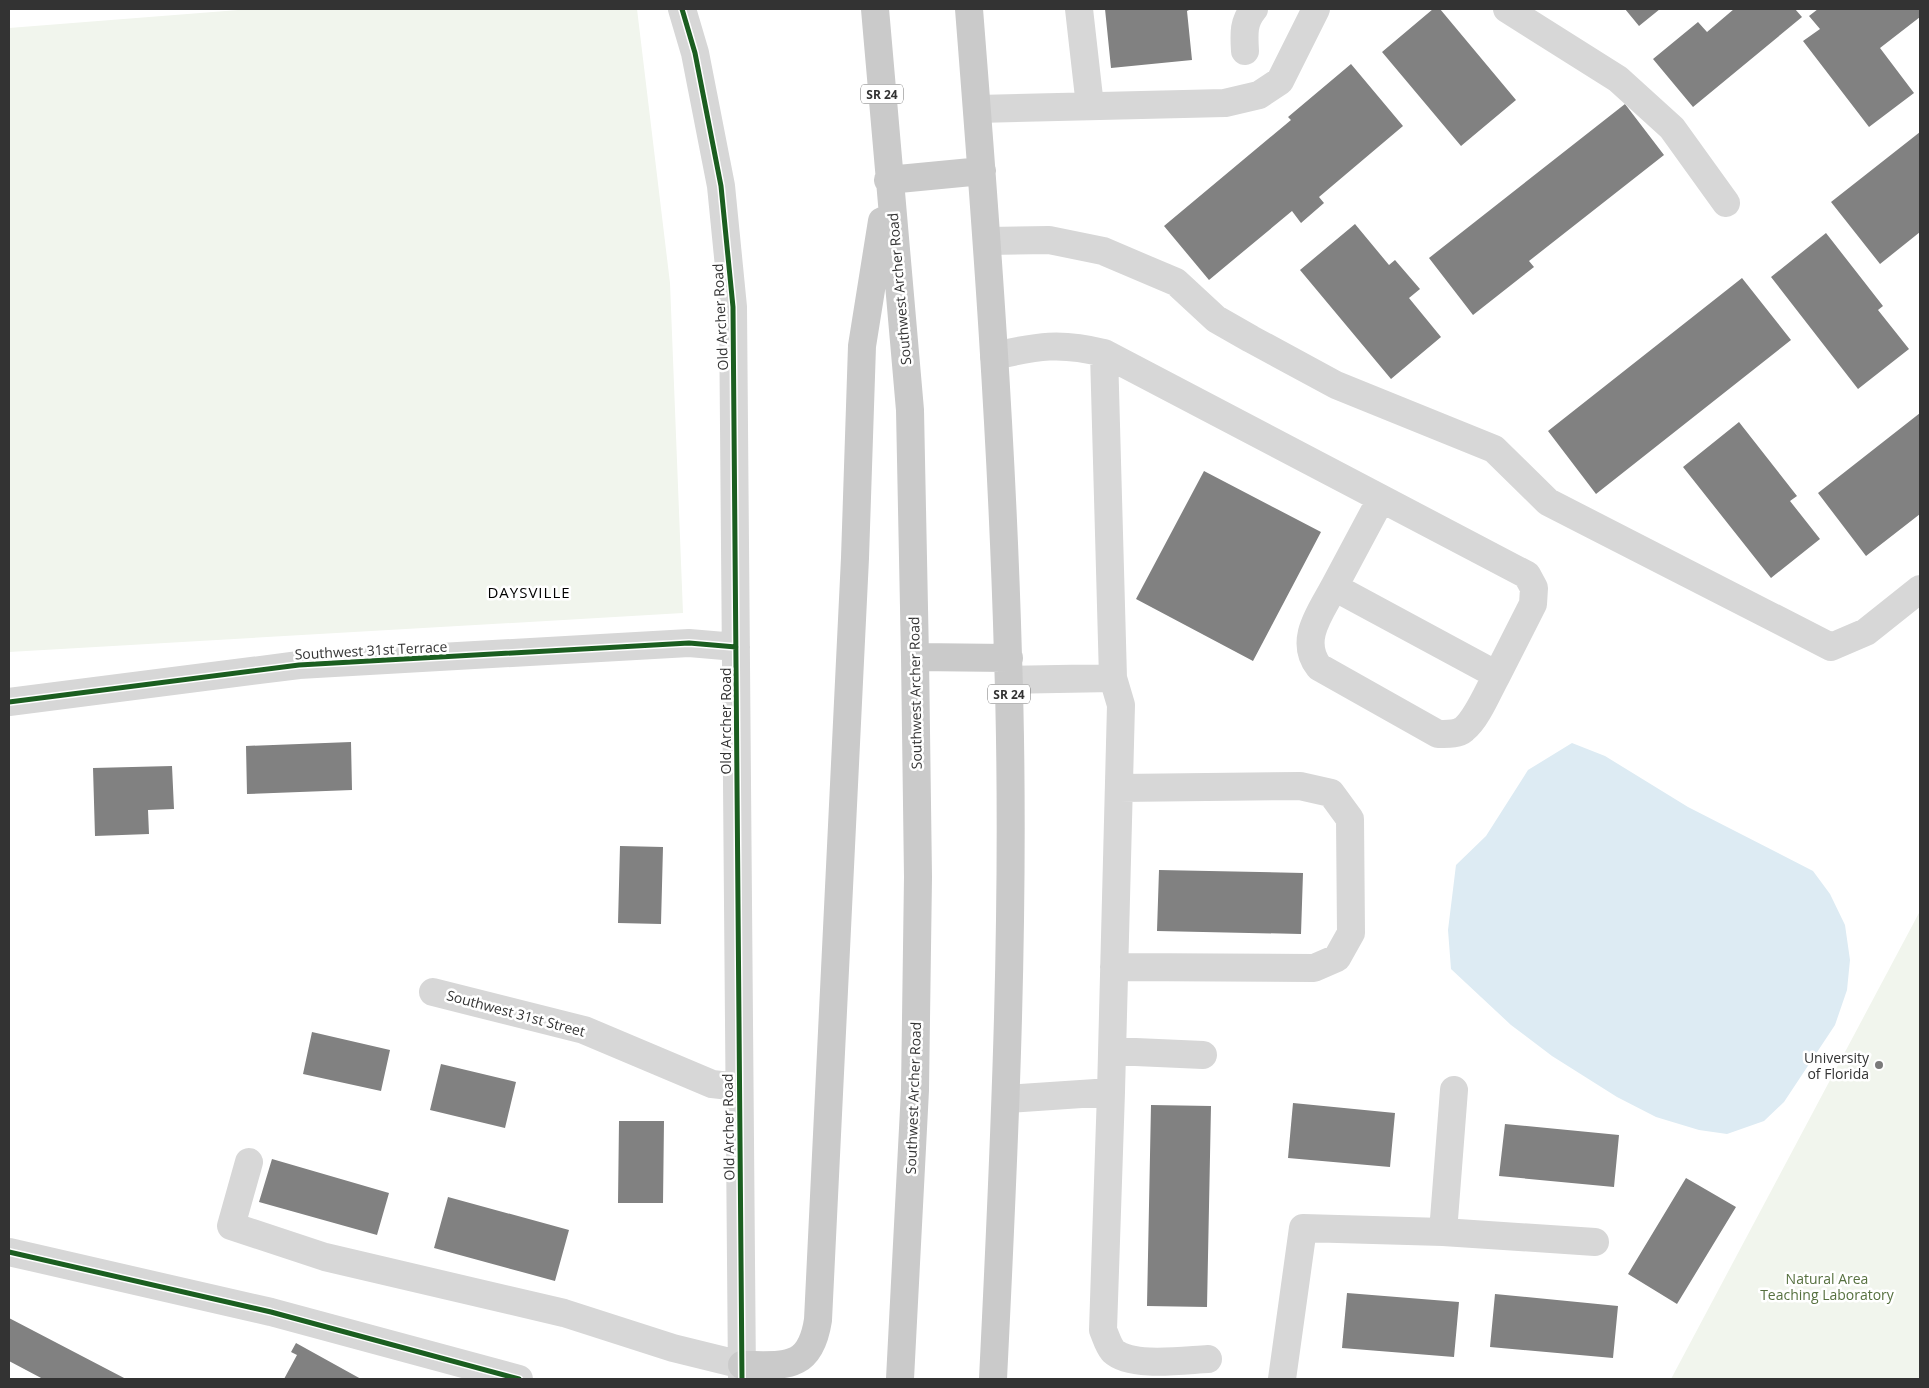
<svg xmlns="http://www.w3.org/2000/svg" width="1929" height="1388" font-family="'Open Sans',sans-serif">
<rect width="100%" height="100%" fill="#fff"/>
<path fill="#f1f5ed" d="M 251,9 L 637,9 L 670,283 L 683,613 L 9,652 L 9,28 Z
M 1920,911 L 1920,1379 L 1671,1379 Z"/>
<path fill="#ddebf3" d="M 1572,743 L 1605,756 L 1688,807 L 1813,871 L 1830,894 L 1845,925 L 1850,960 L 1847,990 L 1835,1025 L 1784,1102 L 1764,1121 L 1727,1134 L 1699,1130 L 1656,1117 L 1617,1097 L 1552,1056 L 1511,1025 L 1451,969 L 1448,930 L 1456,865 L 1486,836 L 1528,770 Z"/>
<path fill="#818181" d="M 1105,9 L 1191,9 L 1187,11 L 1192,60 L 1111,68 Z
M 1433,9 L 1440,9 L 1516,100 L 1461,146 L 1382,52 Z
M 1625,9 L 1660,9 L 1639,26 Z
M 1734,9 L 1795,9 L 1802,17 L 1693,107 L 1653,59 L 1698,22 L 1707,32 Z
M 1818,9 L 1920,9 L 1920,17 L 1880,48 L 1914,93 L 1869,127 L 1803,41 L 1820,29 L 1809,16 Z
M 1351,64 L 1403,126 L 1319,197 L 1324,203 L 1301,223 L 1292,211 L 1209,280 L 1164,226 L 1291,120 L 1288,117 Z
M 1625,104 L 1664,155 L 1529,261 L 1534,267 L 1473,315 L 1429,258 Z
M 1920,132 L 1920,232 L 1880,264 L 1831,202 Z
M 1355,224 L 1389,265 L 1395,260 L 1420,289 L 1409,298 L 1441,337 L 1391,379 L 1300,270 Z
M 1826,233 L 1883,306 L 1878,310 L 1909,349 L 1858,389 L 1771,277 Z
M 1742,278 L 1791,340 L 1596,494 L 1548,431 Z
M 1920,413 L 1920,514 L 1866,556 L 1818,493 Z
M 1739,422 L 1797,496 L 1790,501 L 1820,539 L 1771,578 L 1683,467 Z
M 1204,471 L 1321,532 L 1253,661 L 1136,599 Z
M 351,742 L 352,790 L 247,794 L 246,746 Z
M 172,766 L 174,809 L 148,810 L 149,834 L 95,836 L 93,768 Z
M 620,846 L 663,847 L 661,924 L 618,923 Z
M 1159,870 L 1303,873 L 1301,934 L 1157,931 Z
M 312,1032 L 390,1050 L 381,1091 L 303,1074 Z
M 441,1064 L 516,1082 L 505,1128 L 430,1110 Z
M 1293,1103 L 1395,1113 L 1390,1167 L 1288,1158 Z
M 1151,1105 L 1211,1106 L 1207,1307 L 1147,1306 Z
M 619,1121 L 664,1121 L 663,1203 L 618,1203 Z
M 1505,1124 L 1619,1135 L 1614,1187 L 1499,1176 Z
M 272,1159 L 389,1193 L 377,1235 L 259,1202 Z
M 1686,1178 L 1736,1207 L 1677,1304 L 1628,1274 Z
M 448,1197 L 569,1230 L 555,1281 L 434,1248 Z
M 1347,1293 L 1459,1302 L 1454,1357 L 1342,1348 Z
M 1495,1294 L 1618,1306 L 1613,1358 L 1490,1347 Z
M 9,1318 L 126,1379 L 43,1379 L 9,1361 Z
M 296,1343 L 361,1379 L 284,1379 L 297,1355 L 291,1352 Z"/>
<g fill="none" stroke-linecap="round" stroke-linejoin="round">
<path stroke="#d7d7d7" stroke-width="28" d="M 682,9 L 695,53 L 721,186 L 733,307 L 742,1379
M 1079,9 L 1090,106
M 1507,9 L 1618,79 L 1672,128 L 1726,203
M 1245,51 C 1244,34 1243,22 1254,9
M 977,109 L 1225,103 L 1259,95 L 1280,81 L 1316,9
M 987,241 L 1049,240 L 1103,251 L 1176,282 L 1216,319 L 1251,339 L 1336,385 L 1494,449 L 1548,502 L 1831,647 L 1866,632 L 1920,589
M 1104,353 L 1113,678
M 994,356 C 1038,346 1060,342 1104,353 L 1527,575 L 1534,588 L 1533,604 L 1497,675 L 1334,587 L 1381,499
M 1334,587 C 1321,612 1298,640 1319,667 L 1438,734 C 1447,734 1457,735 1464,729 C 1477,719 1489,689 1497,675
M 9,702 L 299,665 L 689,643 L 736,647
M 1114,967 L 1314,968 L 1337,958 L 1351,933 L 1350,819 L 1331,793 L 1300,786 L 1119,788
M 433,992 L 584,1030 L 712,1084 L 739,1087
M 1113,1051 L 1203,1055
M 1111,1092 L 1103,1330 C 1106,1337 1108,1345 1113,1351 C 1131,1368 1185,1360 1208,1359
M 1007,1099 L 1111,1092 L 1121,705 L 1113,678 L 1009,680
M 249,1162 L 231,1226 L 325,1257 L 564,1313 L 673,1348 L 742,1365
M 1443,1232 L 1454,1090
M 9,1252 L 271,1312 L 519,1379
M 1282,1379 L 1303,1228 L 1443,1232 L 1595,1242"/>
<path stroke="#cacaca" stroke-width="28" d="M 875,9 L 910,410 L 915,657 L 918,877 L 915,1090 L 900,1379
M 969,9 C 986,224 1002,440 1008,656 C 1016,897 1005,1138 993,1379
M 888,180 L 982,171
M 915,657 L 1009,658
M 742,1365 C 785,1365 810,1371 818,1320 L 855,558 L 862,346 L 882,221"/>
<g stroke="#fff" stroke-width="8">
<path id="cycleway" d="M 682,9 L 695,53 L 721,186 L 733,307 L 742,1379
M 9,702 L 299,665 L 689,643 L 736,647
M 9,1252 L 271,1312 L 519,1379"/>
</g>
<use href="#cycleway" stroke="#1b5e20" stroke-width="5"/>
</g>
<circle fill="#7a7a7a" stroke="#fff" stroke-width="2" cx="1879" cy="1065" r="5"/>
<g text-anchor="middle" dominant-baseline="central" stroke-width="5" stroke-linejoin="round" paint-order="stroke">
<g fill="#fff" stroke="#707070" stroke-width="1">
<rect x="861" y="84.5" width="42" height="19" rx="4"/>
<rect x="988" y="684.5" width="42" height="19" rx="4"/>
</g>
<g font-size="12" font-weight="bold" fill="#333">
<text x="882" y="94">SR 24</text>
<text x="1009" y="694">SR 24</text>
</g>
<g font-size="14" fill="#333" stroke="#fff">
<text transform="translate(899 289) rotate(-95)">Southwest Archer Road</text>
<text transform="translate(720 317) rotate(-93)">Old Archer Road</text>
<text transform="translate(371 650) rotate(-3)">Southwest 31st Terrace</text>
<text transform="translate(915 693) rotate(-91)">Southwest Archer Road</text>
<text transform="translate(725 721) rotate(-90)">Old Archer Road</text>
<text transform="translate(516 1013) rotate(15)">Southwest 31st Street</text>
<text transform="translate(913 1098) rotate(-88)">Southwest Archer Road</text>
<text transform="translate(728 1127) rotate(-91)">Old Archer Road</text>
</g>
<g font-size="14" fill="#333" stroke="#fff" text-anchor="end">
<text x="1869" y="1057">University<tspan x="1869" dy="16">of Florida</tspan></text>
</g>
<g font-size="14" fill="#56703f" stroke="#fff">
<text x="1827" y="1278">Natural Area<tspan x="1827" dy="16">Teaching Laboratory</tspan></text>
</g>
<g font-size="15" letter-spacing="1" fill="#000" stroke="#fff">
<text x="529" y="592">DAYSVILLE</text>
</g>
</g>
<rect width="1929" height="1388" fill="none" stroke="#333333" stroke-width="20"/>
</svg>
